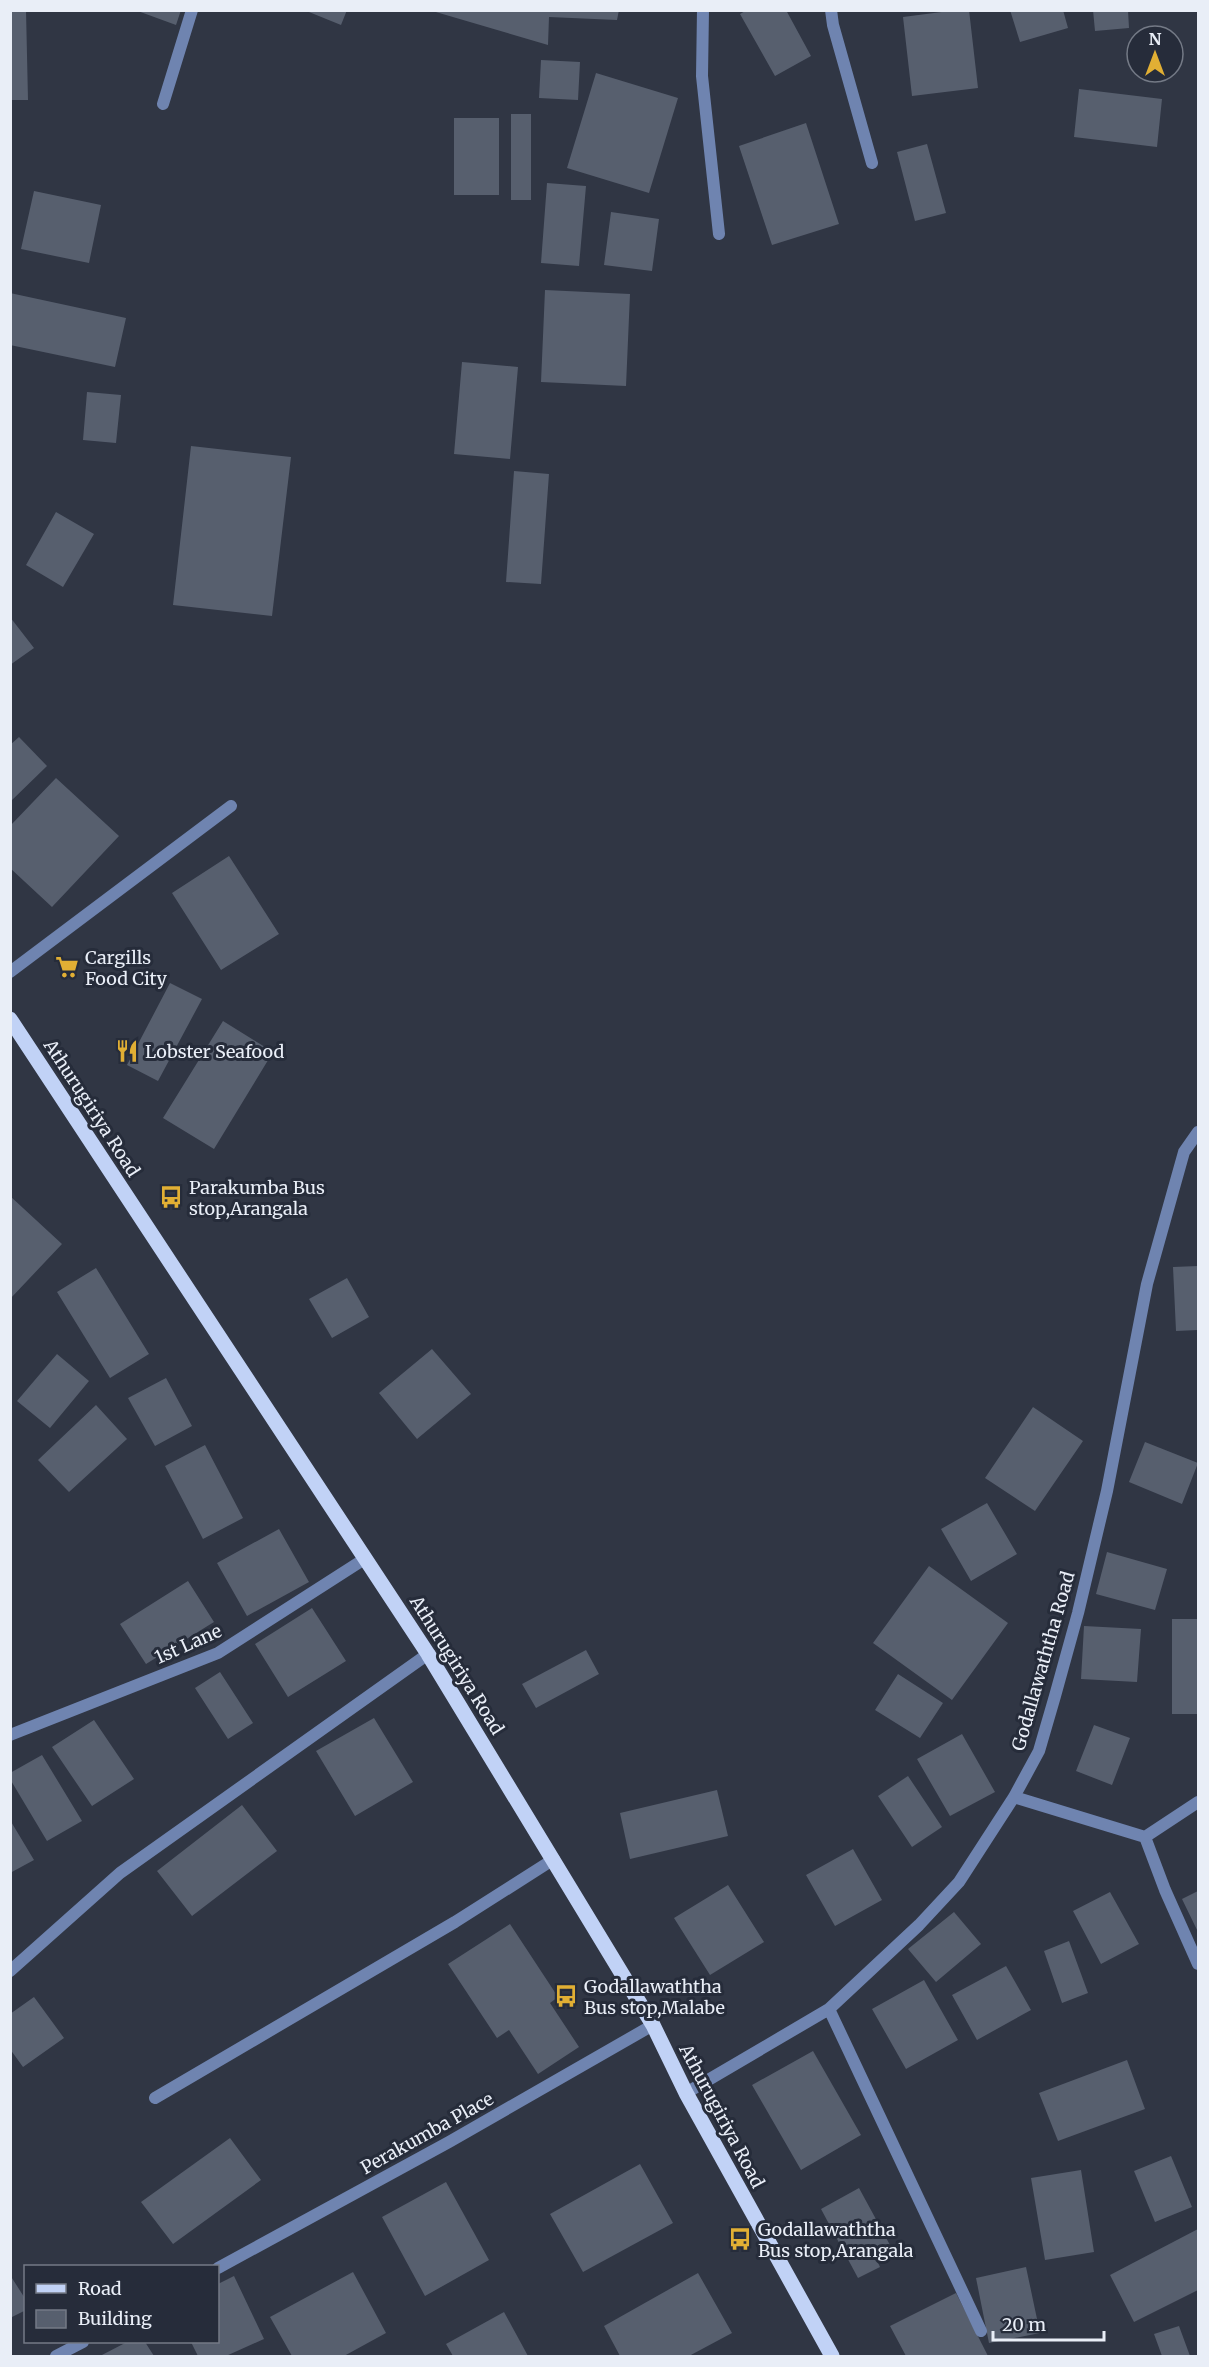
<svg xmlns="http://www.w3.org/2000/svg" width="1209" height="2367" font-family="Merriweather,serif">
<rect width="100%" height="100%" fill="#303644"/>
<path fill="#575f6e" d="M 10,10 L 26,10 L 28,100 L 10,100 Z
M 135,10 L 181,10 L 176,25 Z
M 309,10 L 347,10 L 341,25 L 309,12 Z
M 429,10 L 619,10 L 617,20 L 549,17 L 548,45 Z
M 747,10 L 786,10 L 811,56 L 775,76 L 740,14 Z
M 957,10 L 969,10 L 978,88 L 912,96 L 903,17 Z
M 1010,10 L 1063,10 L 1068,28 L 1020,42 Z
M 1093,10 L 1128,10 L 1129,28 L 1095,31 Z
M 541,60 L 580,62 L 578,100 L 539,98 Z
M 596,73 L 678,98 L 649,193 L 567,168 Z
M 1079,89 L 1162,99 L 1157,147 L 1074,137 Z
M 511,114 L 531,114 L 531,200 L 511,200 Z
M 454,118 L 499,118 L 499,195 L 454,195 Z
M 806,123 L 839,224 L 772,245 L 739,146 Z
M 927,144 L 946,213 L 915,221 L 897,152 Z
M 547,183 L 586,186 L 579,266 L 541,263 Z
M 34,191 L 101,205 L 89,263 L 21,249 Z
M 611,212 L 659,219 L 652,271 L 604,265 Z
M 545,290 L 630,294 L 626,386 L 541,382 Z
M 10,293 L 126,318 L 115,367 L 10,345 Z
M 462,362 L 518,367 L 510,459 L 454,454 Z
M 87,392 L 121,395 L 116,443 L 83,440 Z
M 191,446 L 291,457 L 272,616 L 173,605 Z
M 514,471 L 549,474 L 541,584 L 506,582 Z
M 56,512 L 94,534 L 63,587 L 26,565 Z
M 10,617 L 34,648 L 10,665 Z
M 19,737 L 47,766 L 10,802 L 10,745 Z
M 56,778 L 119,836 L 52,907 L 10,868 L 10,826 Z
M 229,856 L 279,934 L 221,970 L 172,893 Z
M 170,983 L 202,999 L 158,1081 L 127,1065 Z
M 223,1021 L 273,1052 L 214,1149 L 163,1118 Z
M 10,1196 L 62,1244 L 10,1299 Z
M 1198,1266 L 1198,1330 L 1176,1331 L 1173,1267 Z
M 96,1268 L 149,1354 L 110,1378 L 57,1292 Z
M 347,1278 L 369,1317 L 332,1338 L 309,1299 Z
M 432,1349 L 471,1394 L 417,1439 L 379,1393 Z
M 57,1354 L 89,1381 L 50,1428 L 17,1401 Z
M 166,1378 L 192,1426 L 155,1446 L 128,1398 Z
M 96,1405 L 127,1439 L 69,1492 L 38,1460 Z
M 1033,1407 L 1083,1441 L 1035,1511 L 985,1478 Z
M 1145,1442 L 1198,1463 L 1182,1504 L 1129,1482 Z
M 205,1445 L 243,1518 L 203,1539 L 165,1466 Z
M 987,1503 L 1017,1554 L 971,1581 L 941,1529 Z
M 279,1529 L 309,1582 L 247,1616 L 217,1563 Z
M 1107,1552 L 1167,1569 L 1155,1610 L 1096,1594 Z
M 929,1566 L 1008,1623 L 952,1700 L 873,1643 Z
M 188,1581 L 214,1622 L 146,1664 L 120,1624 Z
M 312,1608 L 346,1661 L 288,1697 L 255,1644 Z
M 1172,1619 L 1198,1619 L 1198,1714 L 1172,1714 Z
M 1084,1626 L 1141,1629 L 1137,1682 L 1081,1679 Z
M 586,1650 L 599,1674 L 536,1708 L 522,1684 Z
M 220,1672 L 253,1723 L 228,1739 L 195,1688 Z
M 898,1674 L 943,1703 L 920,1738 L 875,1710 Z
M 374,1718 L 413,1782 L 355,1816 L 316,1751 Z
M 94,1720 L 134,1779 L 92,1806 L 52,1747 Z
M 1094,1725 L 1130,1738 L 1112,1785 L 1076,1771 Z
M 962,1734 L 995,1792 L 950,1816 L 917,1759 Z
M 42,1755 L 82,1821 L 47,1841 L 10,1779 L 10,1773 Z
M 908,1776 L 942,1827 L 912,1847 L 878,1796 Z
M 717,1790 L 728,1836 L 630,1859 L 620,1813 Z
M 242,1805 L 277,1851 L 192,1916 L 157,1871 Z
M 10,1820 L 34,1860 L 10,1873 Z
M 853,1849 L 882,1900 L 835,1926 L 806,1875 Z
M 728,1885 L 764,1942 L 710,1975 L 674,1918 Z
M 1198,1891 L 1198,1932 L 1182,1899 Z
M 1110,1892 L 1139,1944 L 1101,1964 L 1073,1911 Z
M 954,1912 L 981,1944 L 936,1982 L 908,1949 Z
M 510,1924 L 558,1997 L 550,2003 L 579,2047 L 538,2074 L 509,2030 L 497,2038 L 448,1964 Z
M 1069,1941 L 1088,1993 L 1062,2003 L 1044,1951 Z
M 1006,1966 L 1031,2010 L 977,2040 L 952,1995 Z
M 924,1980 L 958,2040 L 906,2069 L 872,2009 Z
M 34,1997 L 64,2038 L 23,2067 L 10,2049 L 10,2014 Z
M 813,2051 L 861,2135 L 801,2170 L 752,2085 Z
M 1127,2060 L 1145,2109 L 1058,2141 L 1039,2093 Z
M 230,2138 L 261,2180 L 173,2244 L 141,2202 Z
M 1171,2156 L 1192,2207 L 1155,2222 L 1134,2171 Z
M 640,2164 L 673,2223 L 583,2272 L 550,2214 Z
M 1081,2170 L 1094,2252 L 1045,2260 L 1031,2178 Z
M 446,2182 L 489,2260 L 425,2296 L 382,2217 Z
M 859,2188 L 890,2245 L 874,2254 L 880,2267 L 858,2278 L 821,2209 Z
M 1198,2229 L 1198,2290 L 1134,2322 L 1110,2275 Z
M 1026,2267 L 1040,2333 L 989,2343 L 976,2278 Z
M 353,2272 L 386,2333 L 344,2356 L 292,2356 L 270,2317 Z
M 698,2273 L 732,2333 L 689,2356 L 620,2356 L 604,2326 Z
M 10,2275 L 26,2300 L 26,2310 L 10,2318 Z
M 234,2276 L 264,2339 L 226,2356 L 198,2356 L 191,2342 L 218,2342 L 218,2284 Z
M 956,2293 L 988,2356 L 906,2356 L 890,2326 Z
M 504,2312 L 528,2356 L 453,2356 L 446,2344 Z
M 1179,2326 L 1190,2356 L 1162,2356 L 1154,2334 Z
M 127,2342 L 145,2342 L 154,2356 L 100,2356 Z"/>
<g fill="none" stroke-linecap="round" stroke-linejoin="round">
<path stroke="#6f84b0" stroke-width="12" d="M 10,972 L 231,806"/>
<path stroke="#6f84b0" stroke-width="12" d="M 703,10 L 702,76 L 719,234
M 831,10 L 833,25 L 872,163
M 163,104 L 192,10
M 10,1735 L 218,1653 L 366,1558
M 1014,1797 L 1145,1837 L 1165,1890 L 1198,1964
M 1145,1837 L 1198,1802
M 10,1971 L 120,1873 L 428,1654
M 829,2009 L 981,2331
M 686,2093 L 829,2009 L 919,1925 L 959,1882 L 1014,1797 L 1039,1751 L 1055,1696 L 1078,1613 L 1107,1491 L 1147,1284 L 1184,1152 L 1198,1132
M 155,2098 L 455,1922 L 554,1859
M 218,2268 L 449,2142 L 653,2025
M 56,2356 L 83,2342"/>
<path stroke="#c1d2f6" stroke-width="15" d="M 10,1019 L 428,1654 L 653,2025 L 686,2093 L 832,2356"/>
</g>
<defs>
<g id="supermarket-bare" transform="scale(1.8)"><path d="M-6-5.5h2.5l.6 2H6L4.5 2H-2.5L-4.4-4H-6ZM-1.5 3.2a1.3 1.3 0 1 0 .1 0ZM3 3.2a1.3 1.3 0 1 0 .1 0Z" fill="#e1af34" stroke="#262c3a" stroke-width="2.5" paint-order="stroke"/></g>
<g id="restaurant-bare" transform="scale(1.8)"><path d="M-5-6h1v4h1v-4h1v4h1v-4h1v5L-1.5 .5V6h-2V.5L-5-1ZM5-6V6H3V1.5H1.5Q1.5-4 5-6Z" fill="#e1af34" stroke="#262c3a" stroke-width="2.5" paint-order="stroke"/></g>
<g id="bus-bare" transform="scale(1.8)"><path d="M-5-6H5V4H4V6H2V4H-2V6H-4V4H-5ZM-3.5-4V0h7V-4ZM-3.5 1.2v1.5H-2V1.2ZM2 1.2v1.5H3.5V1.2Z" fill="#e1af34" stroke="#262c3a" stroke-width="2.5" paint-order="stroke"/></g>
</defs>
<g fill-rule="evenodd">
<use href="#supermarket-bare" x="67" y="967"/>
<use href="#restaurant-bare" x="127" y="1051"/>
<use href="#bus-bare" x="171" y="1197"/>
<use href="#bus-bare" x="566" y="1996"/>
<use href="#bus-bare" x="740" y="2239"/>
</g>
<g text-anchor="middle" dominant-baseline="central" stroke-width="6" stroke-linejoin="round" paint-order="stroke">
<g font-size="18" fill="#e9eef7" stroke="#262c3a" text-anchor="start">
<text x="85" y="957">Cargills<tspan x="85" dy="21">Food City</tspan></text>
<text x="145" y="1051">Lobster Seafood</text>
<text x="189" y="1187">Parakumba Bus<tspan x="189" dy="21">stop,Arangala</tspan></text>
<text x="584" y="1986">Godallawaththa<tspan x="584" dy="21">Bus stop,Malabe</tspan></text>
<text x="758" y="2229">Godallawaththa<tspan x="758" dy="21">Bus stop,Arangala</tspan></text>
</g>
<g font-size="18" fill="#e9eef7" stroke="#262c3a">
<text transform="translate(92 1108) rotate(57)">Athurugiriya Road</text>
<text transform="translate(188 1644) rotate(-24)">1st Lane</text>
<text transform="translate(1043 1661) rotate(-74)">Godallawaththa Road</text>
<text transform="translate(457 1665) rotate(58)">Athurugiriya Road</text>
<text transform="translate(722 2116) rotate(62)">Athurugiriya Road</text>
<text transform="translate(427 2133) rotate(-29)">Perakumba Place</text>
</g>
</g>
<rect width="1209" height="2367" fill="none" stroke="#e9eef7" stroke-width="24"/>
<rect x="24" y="2265" width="195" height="78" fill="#262c3a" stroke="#747a86" stroke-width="1.5"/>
<rect x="36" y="2284" width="30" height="9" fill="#c1d2f6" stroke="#747a86" stroke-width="1.5"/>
<text x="78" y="2295" font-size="18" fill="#e9eef7">Road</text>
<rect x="36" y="2310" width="30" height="18" fill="#575f6e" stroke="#747a86" stroke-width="1.5"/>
<text x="78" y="2325" font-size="18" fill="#e9eef7">Building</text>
<g transform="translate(1155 54)"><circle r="28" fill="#262c3a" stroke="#747a86" stroke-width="1.5"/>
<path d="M0-4.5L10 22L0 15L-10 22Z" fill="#e1af34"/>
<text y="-9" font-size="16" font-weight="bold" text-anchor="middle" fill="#e9eef7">N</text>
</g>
<path d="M993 2331v9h111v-9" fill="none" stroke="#e9eef7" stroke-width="3"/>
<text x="1002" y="2331" font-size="18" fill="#e9eef7" stroke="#262c3a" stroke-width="4.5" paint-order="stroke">20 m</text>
</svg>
